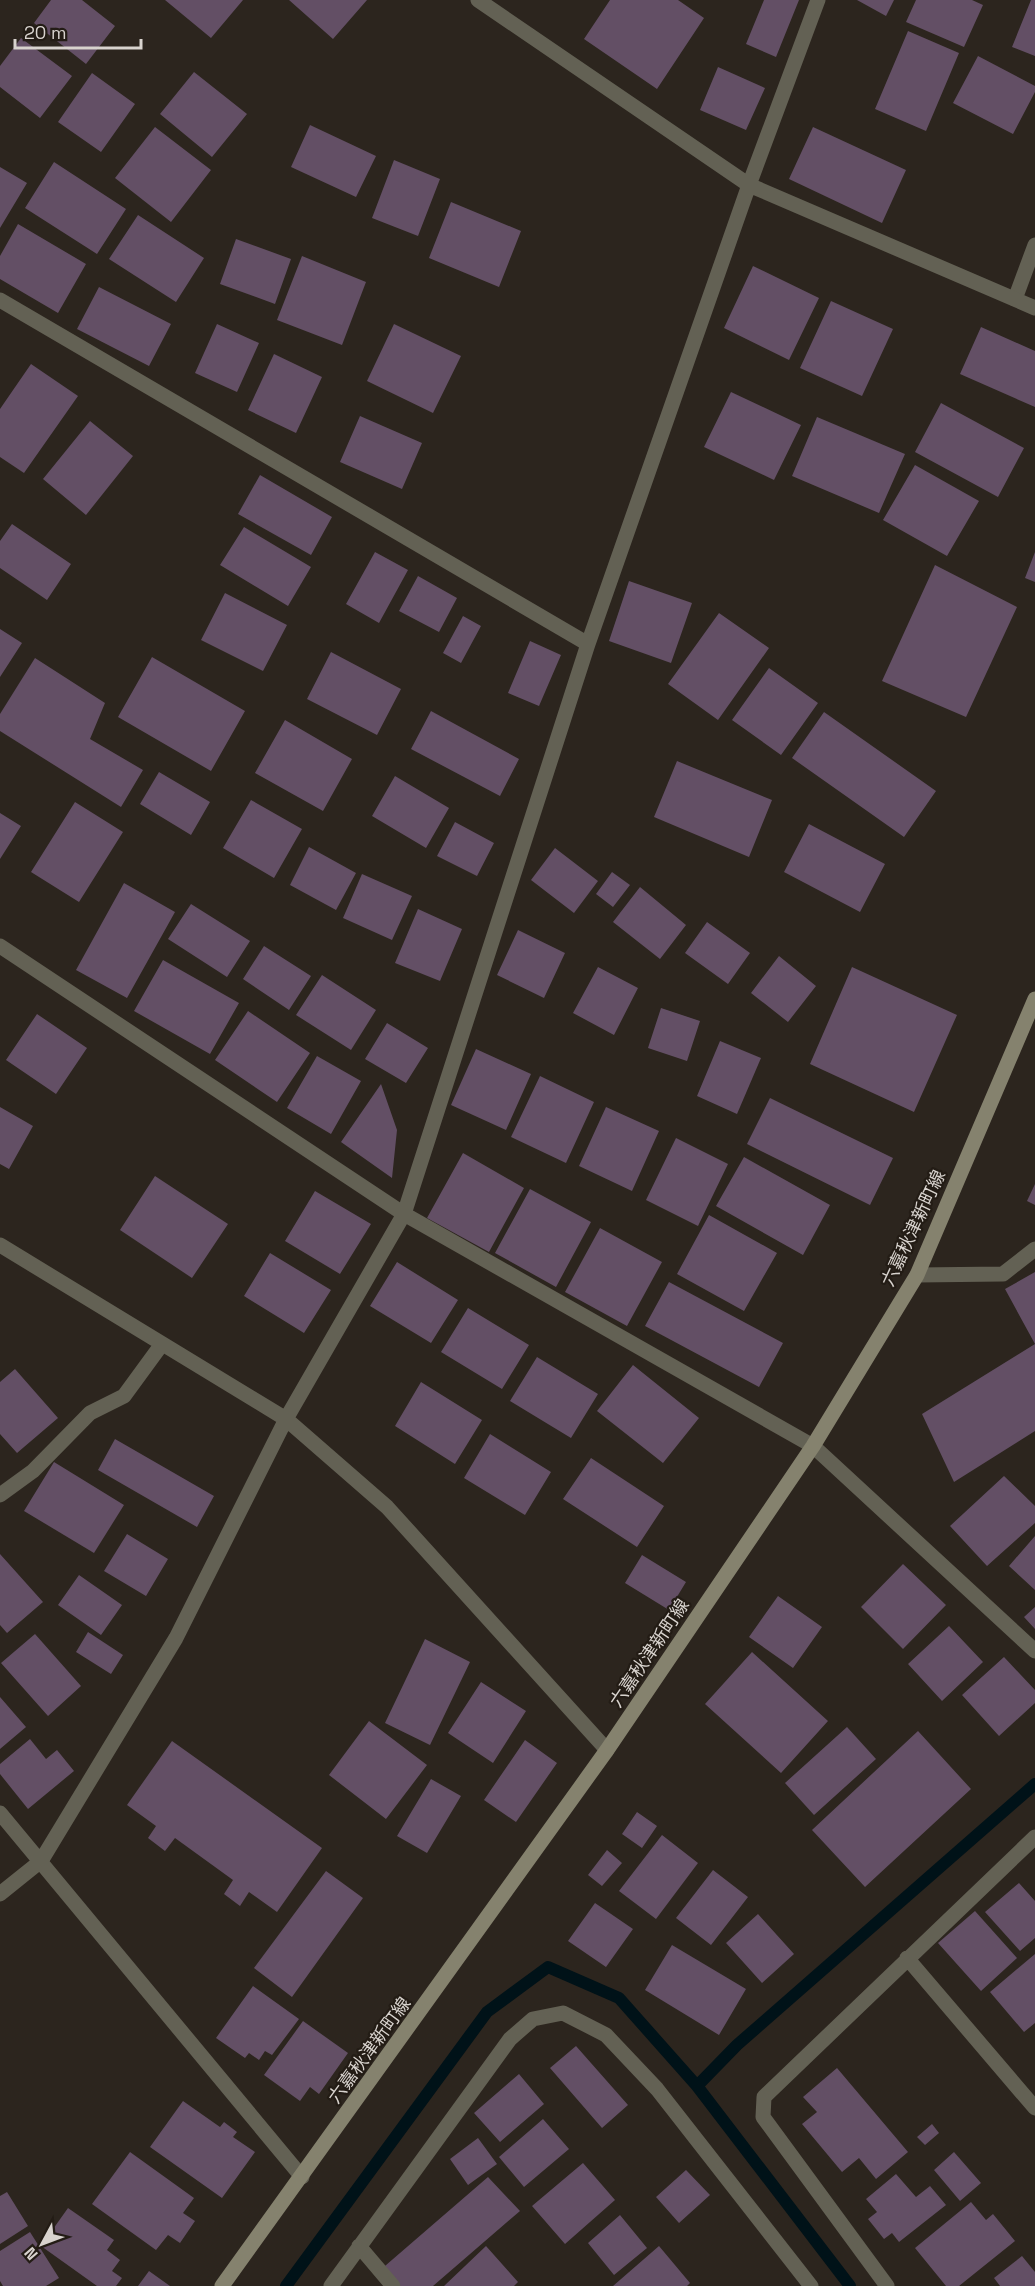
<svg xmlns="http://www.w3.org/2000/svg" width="1035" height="2286" font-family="'Space Grotesk','Noto Sans JP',sans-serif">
<rect width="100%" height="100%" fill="#2c251e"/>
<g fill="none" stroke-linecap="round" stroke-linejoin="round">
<path stroke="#001218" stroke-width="12" d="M 697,2086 L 737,2045 L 1035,1784
M 286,2286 L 487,2012 L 548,1967 L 619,1998 L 697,2086 L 850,2286"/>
</g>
<path fill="#634f65" d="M 51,0 L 82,0 L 115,26 L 86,64 L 34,23 Z
M 165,0 L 243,0 L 211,38 Z
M 289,0 L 367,0 L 333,39 Z
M 610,0 L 678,0 L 704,18 L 657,89 L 584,39 Z
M 764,0 L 799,0 L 776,57 L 746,44 Z
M 857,0 L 894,0 L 886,16 Z
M 916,0 L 972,0 L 983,5 L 964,47 L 906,22 Z
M 1031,0 L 1035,0 L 1035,56 L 1012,47 Z
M 908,31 L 959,53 L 926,131 L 875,109 Z
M 21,38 L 72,76 L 40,118 L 0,87 L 0,66 Z
M 978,56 L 1035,86 L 1035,92 L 1013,134 L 953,103 Z
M 718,67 L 765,88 L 746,130 L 700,110 Z
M 194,72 L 247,114 L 212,157 L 160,114 Z
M 92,73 L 135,104 L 101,152 L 58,122 Z
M 310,125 L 376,156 L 356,197 L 291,167 Z
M 155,127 L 211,170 L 171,222 L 115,178 Z
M 813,127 L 906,170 L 882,223 L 789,179 Z
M 394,160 L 440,179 L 418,236 L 372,218 Z
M 54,162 L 126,209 L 97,254 L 25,208 Z
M 0,167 L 27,183 L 0,228 Z
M 451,202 L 521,231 L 499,287 L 429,258 Z
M 138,215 L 204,258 L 176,302 L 109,259 Z
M 18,224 L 86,264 L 58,313 L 0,279 L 0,256 Z
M 236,239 L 291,259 L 275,304 L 220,284 Z
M 302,256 L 366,282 L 342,345 L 277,320 Z
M 753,266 L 819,298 L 789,360 L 724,328 Z
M 99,287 L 171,324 L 149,366 L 77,329 Z
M 831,301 L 893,329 L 862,396 L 800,368 Z
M 217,324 L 259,343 L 237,392 L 195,373 Z
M 394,324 L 461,356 L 433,413 L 367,381 Z
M 981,327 L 1035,351 L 1035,407 L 960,374 Z
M 274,354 L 322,377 L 296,433 L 248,410 Z
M 31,364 L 78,396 L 24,473 L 0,457 L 0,409 Z
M 731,392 L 801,425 L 774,480 L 704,447 Z
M 941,403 L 1024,448 L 998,497 L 915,452 Z
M 360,416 L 422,443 L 402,489 L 340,462 Z
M 817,417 L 905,454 L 879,513 L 792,476 Z
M 90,421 L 133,456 L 86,515 L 43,479 Z
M 915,465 L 979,501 L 947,556 L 883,520 Z
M 260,475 L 332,517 L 311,555 L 238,514 Z
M 12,524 L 71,564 L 47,600 L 0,568 L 0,541 Z
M 244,527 L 311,567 L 288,606 L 220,565 Z
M 375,552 L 408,570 L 379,623 L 346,604 Z
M 1035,552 L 1035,582 L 1025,578 Z
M 935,565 L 1017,607 L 966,717 L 882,681 Z
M 418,576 L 457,598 L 439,632 L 399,611 Z
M 629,581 L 692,603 L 671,663 L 609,641 Z
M 225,593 L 287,625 L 263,671 L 201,640 Z
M 719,613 L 769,648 L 718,720 L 668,684 Z
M 463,616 L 481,626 L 461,663 L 443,653 Z
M 0,629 L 22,643 L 0,677 Z
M 530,641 L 561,655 L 539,706 L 508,693 Z
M 331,652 L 401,689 L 377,735 L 307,699 Z
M 152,657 L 245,711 L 211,771 L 118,717 Z
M 35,658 L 105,703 L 90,739 L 143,770 L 121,807 L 0,731 L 0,714 Z
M 769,668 L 818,703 L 781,755 L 732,720 Z
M 431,711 L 519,759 L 500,796 L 411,749 Z
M 824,712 L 936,791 L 904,837 L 792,758 Z
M 285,720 L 352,759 L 323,811 L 255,773 Z
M 677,761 L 772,800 L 749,857 L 654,817 Z
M 159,772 L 210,802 L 191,835 L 140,804 Z
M 395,776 L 449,808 L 426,848 L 372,816 Z
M 251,800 L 302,829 L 274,878 L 223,848 Z
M 75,802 L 123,832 L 79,902 L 31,872 Z
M 0,813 L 21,826 L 0,859 Z
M 455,822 L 494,843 L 477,876 L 437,856 Z
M 809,824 L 885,864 L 860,912 L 784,872 Z
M 309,847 L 356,873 L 336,910 L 290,885 Z
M 555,848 L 598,881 L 574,913 L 531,880 Z
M 612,872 L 630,885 L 613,907 L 596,894 Z
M 362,874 L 412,896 L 392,940 L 343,918 Z
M 124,883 L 175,912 L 127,998 L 76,970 Z
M 640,887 L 686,925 L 660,959 L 613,922 Z
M 191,904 L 250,941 L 227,977 L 168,939 Z
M 418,909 L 462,929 L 440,981 L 395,963 Z
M 707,922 L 750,953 L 728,984 L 685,953 Z
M 518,930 L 565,953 L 544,998 L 497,975 Z
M 264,946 L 311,976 L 289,1010 L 243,979 Z
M 779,956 L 816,986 L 788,1022 L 751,993 Z
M 163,960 L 239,1003 L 210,1054 L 134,1011 Z
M 598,967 L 638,988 L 614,1035 L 573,1013 Z
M 852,967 L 957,1015 L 914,1112 L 810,1064 Z
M 322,975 L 376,1010 L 351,1050 L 296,1015 Z
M 661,1008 L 700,1021 L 687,1061 L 648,1048 Z
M 248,1011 L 310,1053 L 277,1102 L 215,1060 Z
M 37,1014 L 87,1048 L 56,1094 L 6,1060 Z
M 387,1023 L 428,1048 L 406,1083 L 365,1059 Z
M 720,1041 L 761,1058 L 737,1114 L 697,1096 Z
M 476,1049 L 531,1074 L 506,1130 L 451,1105 Z
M 317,1056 L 361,1081 L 331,1134 L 287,1108 Z
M 540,1076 L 594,1102 L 566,1163 L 511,1137 Z
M 381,1084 L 397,1130 L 392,1178 L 341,1142 Z
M 770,1098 L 893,1158 L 870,1205 L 747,1144 Z
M 0,1107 L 33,1126 L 9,1169 L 0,1164 Z
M 606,1107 L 659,1131 L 632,1191 L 579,1166 Z
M 676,1138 L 728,1164 L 698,1226 L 646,1200 Z
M 463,1153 L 524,1188 L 489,1252 L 427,1218 Z
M 744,1157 L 830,1205 L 803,1255 L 716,1206 Z
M 155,1176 L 228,1224 L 192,1278 L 120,1230 Z
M 1035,1184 L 1035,1205 L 1027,1201 Z
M 530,1189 L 591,1222 L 556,1287 L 495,1253 Z
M 315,1191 L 371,1224 L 340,1274 L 285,1241 Z
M 709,1215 L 777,1253 L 744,1311 L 677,1274 Z
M 600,1228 L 662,1262 L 627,1326 L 565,1292 Z
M 270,1253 L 331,1290 L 304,1333 L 244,1296 Z
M 397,1262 L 458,1300 L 431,1343 L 370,1306 Z
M 1035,1272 L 1035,1431 L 954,1482 L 922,1414 L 1035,1344 L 1005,1289 Z
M 669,1282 L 783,1343 L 759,1387 L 645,1326 Z
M 468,1308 L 529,1345 L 502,1389 L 441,1352 Z
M 537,1357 L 598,1394 L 571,1438 L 510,1401 Z
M 633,1365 L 699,1418 L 663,1463 L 597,1411 Z
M 15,1369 L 58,1418 L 17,1453 L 0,1434 L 0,1382 Z
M 421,1382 L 482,1420 L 455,1464 L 395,1426 Z
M 490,1434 L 551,1472 L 525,1515 L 464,1478 Z
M 115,1439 L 214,1496 L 197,1527 L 98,1470 Z
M 591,1458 L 664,1506 L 637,1547 L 563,1499 Z
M 54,1462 L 124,1505 L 94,1553 L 24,1511 Z
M 1004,1476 L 1035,1506 L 1035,1523 L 987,1566 L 950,1526 Z
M 127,1534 L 168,1559 L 146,1596 L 104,1571 Z
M 1035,1536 L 1035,1590 L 1009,1566 Z
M 0,1554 L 43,1602 L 7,1633 L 0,1625 Z
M 642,1555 L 686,1582 L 669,1610 L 625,1583 Z
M 903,1564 L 946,1605 L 903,1649 L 861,1607 Z
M 79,1575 L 122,1605 L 101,1635 L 58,1605 Z
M 778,1596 L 822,1627 L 793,1668 L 749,1637 Z
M 1035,1607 L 1035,1629 L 1024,1617 Z
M 949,1626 L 983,1662 L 942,1701 L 908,1664 Z
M 88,1632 L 123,1655 L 111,1674 L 76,1652 Z
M 35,1634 L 81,1686 L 48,1716 L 1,1663 Z
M 425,1639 L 470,1662 L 430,1745 L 385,1723 Z
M 752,1652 L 828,1721 L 781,1773 L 705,1704 Z
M 1004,1657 L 1035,1690 L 1035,1703 L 999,1736 L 962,1695 Z
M 481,1682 L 526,1711 L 493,1763 L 448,1733 Z
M 0,1697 L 26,1727 L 0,1749 Z
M 369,1721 L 427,1765 L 386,1819 L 329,1775 Z
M 847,1727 L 876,1759 L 814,1815 L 785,1783 Z
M 918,1731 L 971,1789 L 865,1887 L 812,1830 Z
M 30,1739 L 46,1759 L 57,1750 L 74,1771 L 28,1809 L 0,1774 L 0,1764 Z
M 525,1740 L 557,1763 L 516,1822 L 484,1800 Z
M 172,1741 L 322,1848 L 277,1912 L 249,1892 L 240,1906 L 224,1894 L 233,1880 L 175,1838 L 165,1851 L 148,1838 L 156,1826 L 127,1805 Z
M 431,1779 L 461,1796 L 427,1853 L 397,1836 Z
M 637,1812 L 657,1826 L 642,1848 L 622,1834 Z
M 662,1835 L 698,1863 L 656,1919 L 619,1891 Z
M 607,1850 L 622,1863 L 602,1886 L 588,1875 Z
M 713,1870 L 748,1897 L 711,1945 L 676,1918 Z
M 326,1871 L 363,1898 L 292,1997 L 254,1968 Z
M 1019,1883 L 1035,1901 L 1035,1938 L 1020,1951 L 985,1912 Z
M 595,1903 L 633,1929 L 606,1967 L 568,1941 Z
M 975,1911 L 1017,1958 L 981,1991 L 938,1943 Z
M 758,1914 L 794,1954 L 762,1983 L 726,1943 Z
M 672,1945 L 746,1989 L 719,2035 L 645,1990 Z
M 1035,1954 L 1035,2023 L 1024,2032 L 990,1992 Z
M 253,1986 L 299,2019 L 272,2055 L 265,2051 L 259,2060 L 249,2053 L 245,2058 L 216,2038 Z
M 303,2021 L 348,2053 L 319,2094 L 310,2087 L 300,2101 L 264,2075 Z
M 576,2046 L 628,2105 L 602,2128 L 550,2068 Z
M 837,2068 L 908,2152 L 876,2179 L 859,2158 L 842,2172 L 802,2124 L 817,2112 L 803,2097 Z
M 519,2074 L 544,2104 L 500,2142 L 474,2113 Z
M 183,2101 L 220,2127 L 224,2122 L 237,2132 L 233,2137 L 255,2152 L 222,2198 L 150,2147 Z
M 543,2119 L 569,2149 L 524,2187 L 499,2157 Z
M 932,2124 L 939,2133 L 925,2145 L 917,2137 Z
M 478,2138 L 497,2164 L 468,2185 L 450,2159 Z
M 130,2152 L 194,2198 L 183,2213 L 195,2221 L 180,2243 L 168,2235 L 156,2250 L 92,2204 Z
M 954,2152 L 981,2183 L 960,2201 L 934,2170 Z
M 583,2163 L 615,2200 L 565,2244 L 532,2206 Z
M 686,2170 L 710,2195 L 679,2223 L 656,2197 Z
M 896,2174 L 916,2197 L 930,2186 L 946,2205 L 899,2242 L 892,2233 L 884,2239 L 868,2219 L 877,2212 L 866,2199 Z
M 488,2177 L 520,2211 L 433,2286 L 392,2286 L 378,2272 Z
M 7,2192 L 28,2226 L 0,2244 L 0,2196 Z
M 971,2202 L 986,2220 L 993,2214 L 1015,2241 L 959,2286 L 946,2286 L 915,2248 Z
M 68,2208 L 114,2240 L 107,2250 L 120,2260 L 112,2271 L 122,2278 L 116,2286 L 97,2286 L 41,2246 Z
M 620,2215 L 647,2248 L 614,2275 L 588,2243 Z
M 30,2232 L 59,2278 L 46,2286 L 3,2286 L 0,2281 L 0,2251 Z
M 486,2246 L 518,2282 L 514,2286 L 444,2286 Z
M 659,2246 L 690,2283 L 687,2286 L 613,2286 Z
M 1022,2256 L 1035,2272 L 1035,2286 L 1000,2286 L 994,2278 Z
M 149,2271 L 170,2286 L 138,2286 Z"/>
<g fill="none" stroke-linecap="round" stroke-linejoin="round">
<path stroke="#636154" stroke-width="15" d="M 1015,299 L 1035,245"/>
<path stroke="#636154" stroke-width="15" d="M 478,0 L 749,185 L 1035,308
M 0,300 L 588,644
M 0,946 L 404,1214 L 813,1446 L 1035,1651
M 0,1245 L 286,1419 L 387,1507 L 607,1750
M 917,1275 L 1003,1274 L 1035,1249
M 0,1495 L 33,1471 L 90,1413 L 124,1396 L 162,1344
M 0,1813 L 302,2177
M 0,1894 L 41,1861 L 176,1638 L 286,1419 L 404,1214 L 588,644 L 749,185 L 818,0
M 907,1958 L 1035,2108
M 359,2246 L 393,2286
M 331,2286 L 510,2039 L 533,2019 L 563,2013 L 606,2035 L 657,2089 L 811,2286
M 887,2286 L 763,2117 L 764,2097 L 1035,1837"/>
<path stroke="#85826e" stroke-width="15" d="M 222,2286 L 607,1750 L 813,1446 L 917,1275 L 1035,999"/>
</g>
<g text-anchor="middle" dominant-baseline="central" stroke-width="4.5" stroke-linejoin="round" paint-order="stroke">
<g font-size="18" fill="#d8d3ce" stroke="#231c15">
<text transform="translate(913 1228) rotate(-65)">六嘉秋津新町線</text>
<text transform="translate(649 1653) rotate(-56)">六嘉秋津新町線</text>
<text transform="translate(369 2050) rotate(-54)">六嘉秋津新町線</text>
</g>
</g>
<g transform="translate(42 2244) rotate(229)" stroke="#231c15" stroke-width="4.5" paint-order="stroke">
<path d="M0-4.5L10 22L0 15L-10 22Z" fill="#d8d3ce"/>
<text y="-9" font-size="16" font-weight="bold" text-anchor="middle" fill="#d8d3ce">N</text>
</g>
<path d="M15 39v9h126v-9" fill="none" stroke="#d8d3ce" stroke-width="3"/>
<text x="24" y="39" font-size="18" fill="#d8d3ce" stroke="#231c15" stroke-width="4.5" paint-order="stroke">20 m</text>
</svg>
